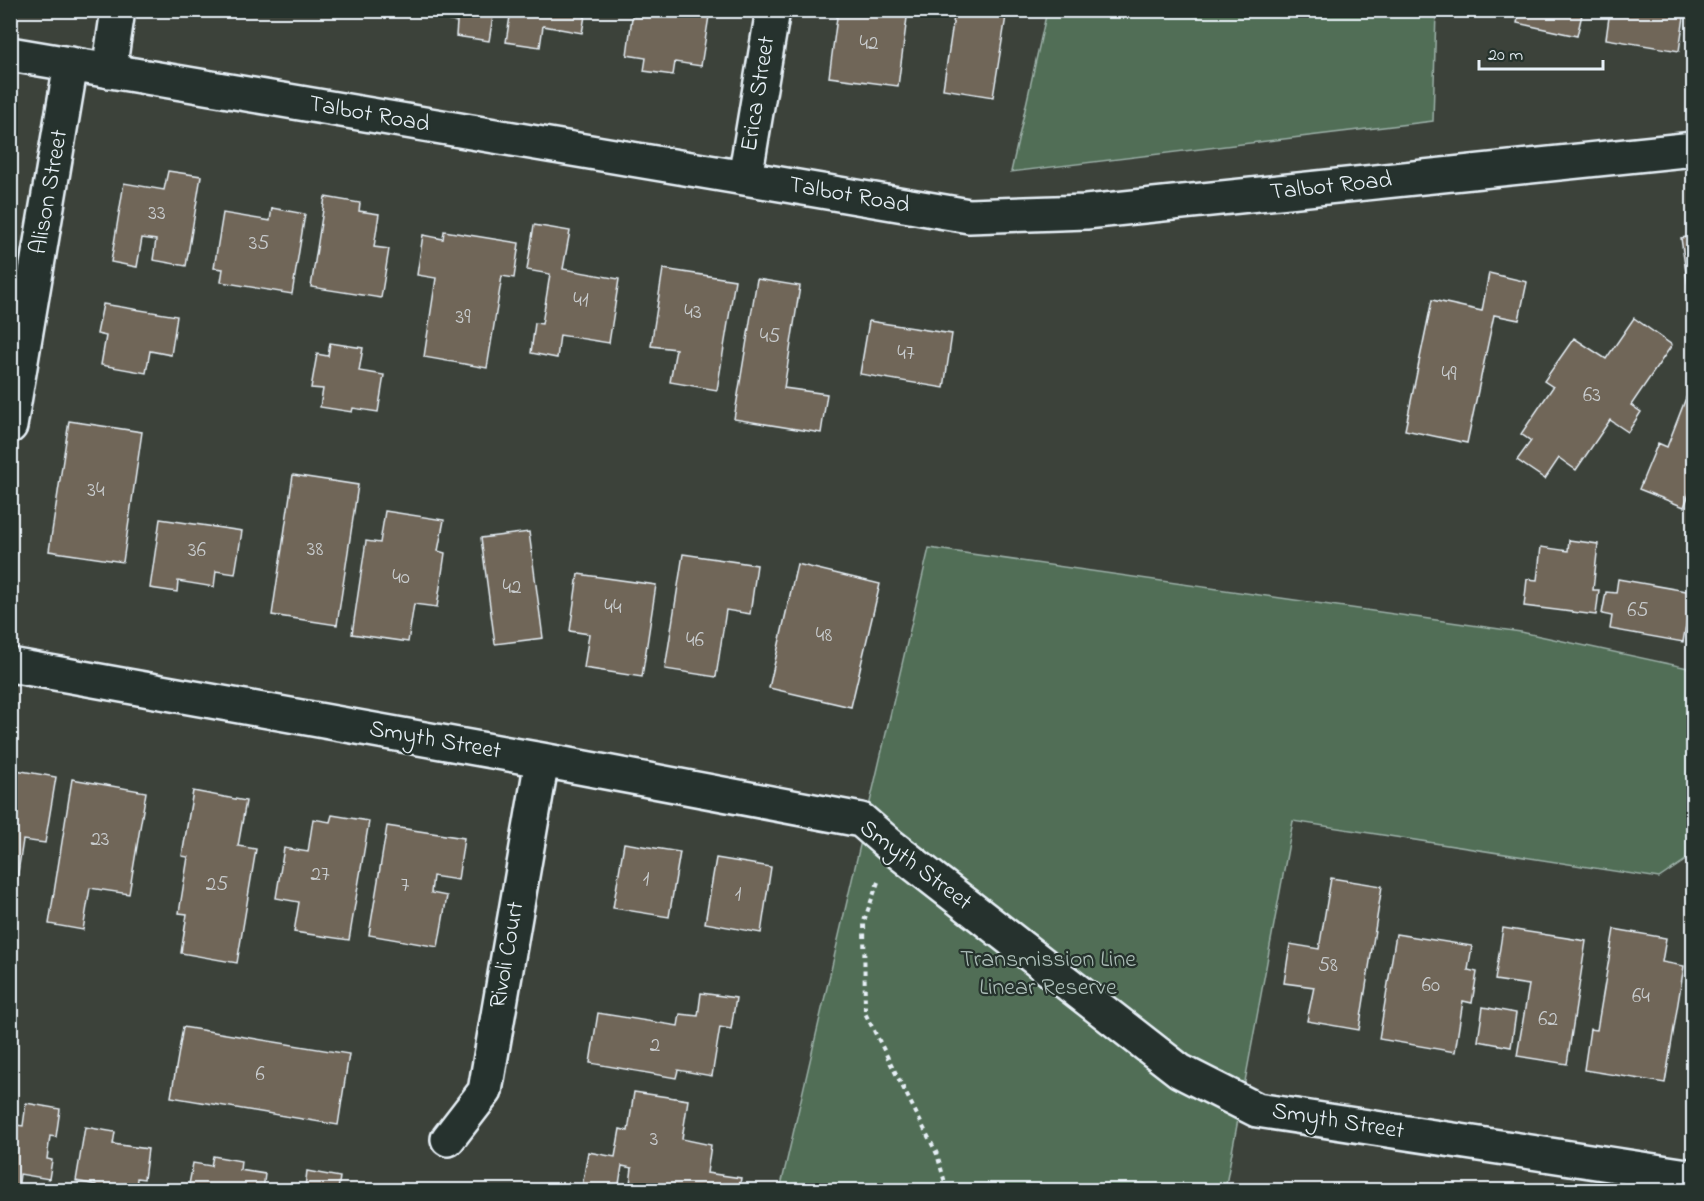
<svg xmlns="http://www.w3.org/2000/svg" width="1704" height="1201" font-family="'Indie Flower',sans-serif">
<rect width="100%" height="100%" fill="#3c423a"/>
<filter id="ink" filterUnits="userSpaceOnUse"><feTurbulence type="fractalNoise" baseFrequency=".0167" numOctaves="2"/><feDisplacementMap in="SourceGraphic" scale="12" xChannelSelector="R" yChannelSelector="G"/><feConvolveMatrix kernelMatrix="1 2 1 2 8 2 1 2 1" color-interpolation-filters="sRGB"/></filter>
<g filter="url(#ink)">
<path fill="#516e57" stroke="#9cb0a8" stroke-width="1.5" d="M 1047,11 L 1436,11 L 1433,121 L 1011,172 Z
M 929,548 L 1521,632 L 1693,669 L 1693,855 L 1659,878 L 1293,821 L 1225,1190 L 780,1190 Z"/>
<path fill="#706659" stroke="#e8f1f8" stroke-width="1.5" d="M 424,10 L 494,10 L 489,41 L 456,36 L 457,22 L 423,16 Z
M 511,10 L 586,10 L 582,33 L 543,26 L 540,47 L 506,42 Z
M 633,10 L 710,10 L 701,66 L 675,62 L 673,75 L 644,71 L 646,58 L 627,55 Z
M 838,10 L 908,10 L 898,86 L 829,77 Z
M 955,10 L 1007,10 L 993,97 L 943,89 Z
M 1520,10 L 1583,10 L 1577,36 L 1517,23 Z
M 1610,10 L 1685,10 L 1679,51 L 1606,39 Z
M 168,171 L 201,176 L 186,266 L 153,260 L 156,240 L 142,238 L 137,267 L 111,262 L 124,183 L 164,190 Z
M 325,197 L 360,203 L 359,211 L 379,214 L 374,247 L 389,249 L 381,298 L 311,287 Z
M 272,208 L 305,214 L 292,294 L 221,282 L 223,269 L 214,268 L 223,213 L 270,221 Z
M 534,225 L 570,231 L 563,269 L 619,279 L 609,343 L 560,335 L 557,358 L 531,353 L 535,323 L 542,324 L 550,274 L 527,270 Z
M 444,231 L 519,243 L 514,278 L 502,276 L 487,368 L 424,357 L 436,278 L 417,275 L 423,235 L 443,239 Z
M 1694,236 L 1694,328 L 1681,238 Z
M 663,269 L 735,280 L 717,390 L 670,382 L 676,349 L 651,346 Z
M 1489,273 L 1527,282 L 1519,320 L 1494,315 L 1467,443 L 1405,430 L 1432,300 L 1482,311 Z
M 757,279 L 800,286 L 784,388 L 827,394 L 821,433 L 734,419 Z
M 103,304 L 177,316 L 171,355 L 150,351 L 146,373 L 101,365 L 106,336 L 97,334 Z
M 1634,318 L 1672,345 L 1631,405 L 1641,412 L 1628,432 L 1610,420 L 1576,470 L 1559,458 L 1545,479 L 1517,460 L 1531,441 L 1521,434 L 1553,387 L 1544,381 L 1574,338 L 1606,359 Z
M 869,321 L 952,334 L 944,388 L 860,374 Z
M 330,343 L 363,348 L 359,371 L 384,375 L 378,412 L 353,408 L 352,412 L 320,407 L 323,389 L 311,388 L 317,354 L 328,356 Z
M 1691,385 L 1694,386 L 1694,481 L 1684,507 L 1639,489 L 1658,443 L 1667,447 Z
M 69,421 L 142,432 L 123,562 L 49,551 Z
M 293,475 L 358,485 L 337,625 L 272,615 Z
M 385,511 L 444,520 L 438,551 L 445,553 L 437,607 L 414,604 L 408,642 L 352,634 L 366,541 L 380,543 Z
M 160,519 L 242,531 L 235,574 L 216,571 L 214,587 L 178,581 L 177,592 L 150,588 Z
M 529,532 L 543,638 L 495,644 L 481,538 Z
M 1569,540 L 1598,544 L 1593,590 L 1599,590 L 1596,615 L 1524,606 L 1527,579 L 1537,580 L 1541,547 L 1568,551 Z
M 683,554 L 757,565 L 750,614 L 726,610 L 716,677 L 665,669 Z
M 797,564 L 880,584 L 851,707 L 769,688 Z
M 578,574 L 656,585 L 642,677 L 584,668 L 589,634 L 570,631 Z
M 1618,579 L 1692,592 L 1683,642 L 1610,629 L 1612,616 L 1602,614 L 1606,592 L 1616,593 Z
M 10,769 L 56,777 L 45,843 L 23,840 L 12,912 Z
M 72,779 L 146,792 L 129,894 L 90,888 L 83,930 L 49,924 Z
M 193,791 L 246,801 L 238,846 L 256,849 L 237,963 L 181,953 L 187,914 L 179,913 L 188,857 L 182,856 Z
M 332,815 L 369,821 L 349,940 L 294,932 L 299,902 L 276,898 L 284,848 L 308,852 L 313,819 L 330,822 Z
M 387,826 L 464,838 L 458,880 L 433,876 L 431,893 L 447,896 L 438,947 L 369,935 Z
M 624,843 L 680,852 L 669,917 L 613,908 Z
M 716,858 L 771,867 L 761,933 L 705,923 Z
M 1331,878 L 1382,886 L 1359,1030 L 1307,1021 L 1314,987 L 1284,983 L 1290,944 L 1319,949 Z
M 1503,928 L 1586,941 L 1567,1064 L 1517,1056 L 1529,985 L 1495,980 Z
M 1614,929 L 1666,938 L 1662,962 L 1684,966 L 1665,1083 L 1584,1070 L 1590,1029 L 1597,1030 Z
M 1396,934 L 1472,946 L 1468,970 L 1477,972 L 1472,1003 L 1463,1001 L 1455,1052 L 1379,1039 Z
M 701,993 L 736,998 L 731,1029 L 720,1027 L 712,1076 L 678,1070 L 676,1078 L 590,1063 L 598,1013 L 678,1026 L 680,1014 L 698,1016 Z
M 1483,1007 L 1516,1013 L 1511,1047 L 1478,1041 Z
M 183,1027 L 349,1054 L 338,1125 L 171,1097 Z
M 634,1092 L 688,1100 L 682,1139 L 711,1145 L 707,1173 L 741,1178 L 739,1190 L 672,1190 L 630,1184 L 632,1168 L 622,1166 L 618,1190 L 582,1187 L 588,1152 L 615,1157 L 620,1129 L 628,1131 Z
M 26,1103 L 60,1109 L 56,1137 L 50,1136 L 47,1159 L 52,1160 L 49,1179 L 20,1174 L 18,1190 L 10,1189 L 10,1124 L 23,1126 Z
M 85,1127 L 115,1132 L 113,1144 L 148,1149 L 144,1179 L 137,1178 L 136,1190 L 95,1190 L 96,1185 L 76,1181 Z
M 213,1156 L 241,1161 L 240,1170 L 265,1174 L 263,1190 L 188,1190 L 193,1163 L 211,1166 Z
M 307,1171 L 340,1177 L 338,1190 L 287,1190 L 288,1184 L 305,1187 Z"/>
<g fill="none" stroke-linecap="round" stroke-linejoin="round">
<g stroke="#e8f1f8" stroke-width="38">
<path id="minor" d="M 10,54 L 969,216 L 1086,212 L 1694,149
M 109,71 L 118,10
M 745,178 L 773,10
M 10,426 L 71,64
M 10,665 L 542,760 L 861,820 L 891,846 L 1180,1071 L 1257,1110 L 1694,1177
M 448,1139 L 485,1091 L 542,760"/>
</g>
<path stroke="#e8f1f8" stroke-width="4" stroke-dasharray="4.5 4.5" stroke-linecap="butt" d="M 878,882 L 864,921 L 865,1013 L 937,1154 L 947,1190"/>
<use href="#minor" stroke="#26332d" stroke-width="33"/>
</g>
</g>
<g text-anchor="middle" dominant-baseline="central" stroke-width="4.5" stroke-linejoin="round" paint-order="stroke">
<g font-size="21" fill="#caced0">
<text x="869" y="44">42</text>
<text x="157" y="214">33</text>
<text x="259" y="244">35</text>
<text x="581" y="301">41</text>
<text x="693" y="313">43</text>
<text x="463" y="318">39</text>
<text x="770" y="337">45</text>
<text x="906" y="354">47</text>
<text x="1449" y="375">49</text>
<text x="1592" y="396">63</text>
<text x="96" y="491">34</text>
<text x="315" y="550">38</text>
<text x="197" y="551">36</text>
<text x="401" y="578">40</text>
<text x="512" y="588">42</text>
<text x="613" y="608">44</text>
<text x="1638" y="611">65</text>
<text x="824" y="636">48</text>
<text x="695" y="641">46</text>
<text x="100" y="840">23</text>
<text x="320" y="875">27</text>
<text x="646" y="880">1</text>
<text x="217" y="885">25</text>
<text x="405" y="886">7</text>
<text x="738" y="895">1</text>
<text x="1328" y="966">58</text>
<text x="1431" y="986">60</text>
<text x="1641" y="997">64</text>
<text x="1548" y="1020">62</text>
<text x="655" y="1046">2</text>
<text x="260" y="1075">6</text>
<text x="654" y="1140">3</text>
</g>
<g font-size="24" fill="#e8f1f8" stroke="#26332d">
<text transform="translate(759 94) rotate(-81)">Erica Street</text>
<text transform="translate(369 115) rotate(10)">Talbot Road</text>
<text transform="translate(1331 187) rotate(-6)">Talbot Road</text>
<text transform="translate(50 192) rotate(-80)">Alison Street</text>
<text transform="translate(849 196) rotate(10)">Talbot Road</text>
<text transform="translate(435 741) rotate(10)">Smyth Street</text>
<text transform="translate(915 866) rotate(37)">Smyth Street</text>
<text transform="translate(508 955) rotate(-80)">Rivoli Court</text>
<text transform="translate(1338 1122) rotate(9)">Smyth Street</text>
</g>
<g font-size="24" fill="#acbdb8" stroke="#26332d">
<text x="1048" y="960">Transmission Line<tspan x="1048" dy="28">Linear Reserve</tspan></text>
</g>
</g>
<rect width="1704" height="1201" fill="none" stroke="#26332d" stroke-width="36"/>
<rect x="18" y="18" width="1668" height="1165" fill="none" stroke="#e8f1f8" stroke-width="2" filter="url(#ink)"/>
<path d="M1479 60v9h124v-9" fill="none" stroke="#e8f1f8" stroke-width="3"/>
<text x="1488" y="60" font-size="18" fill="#e8f1f8" stroke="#26332d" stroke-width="4.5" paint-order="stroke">20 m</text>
</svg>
